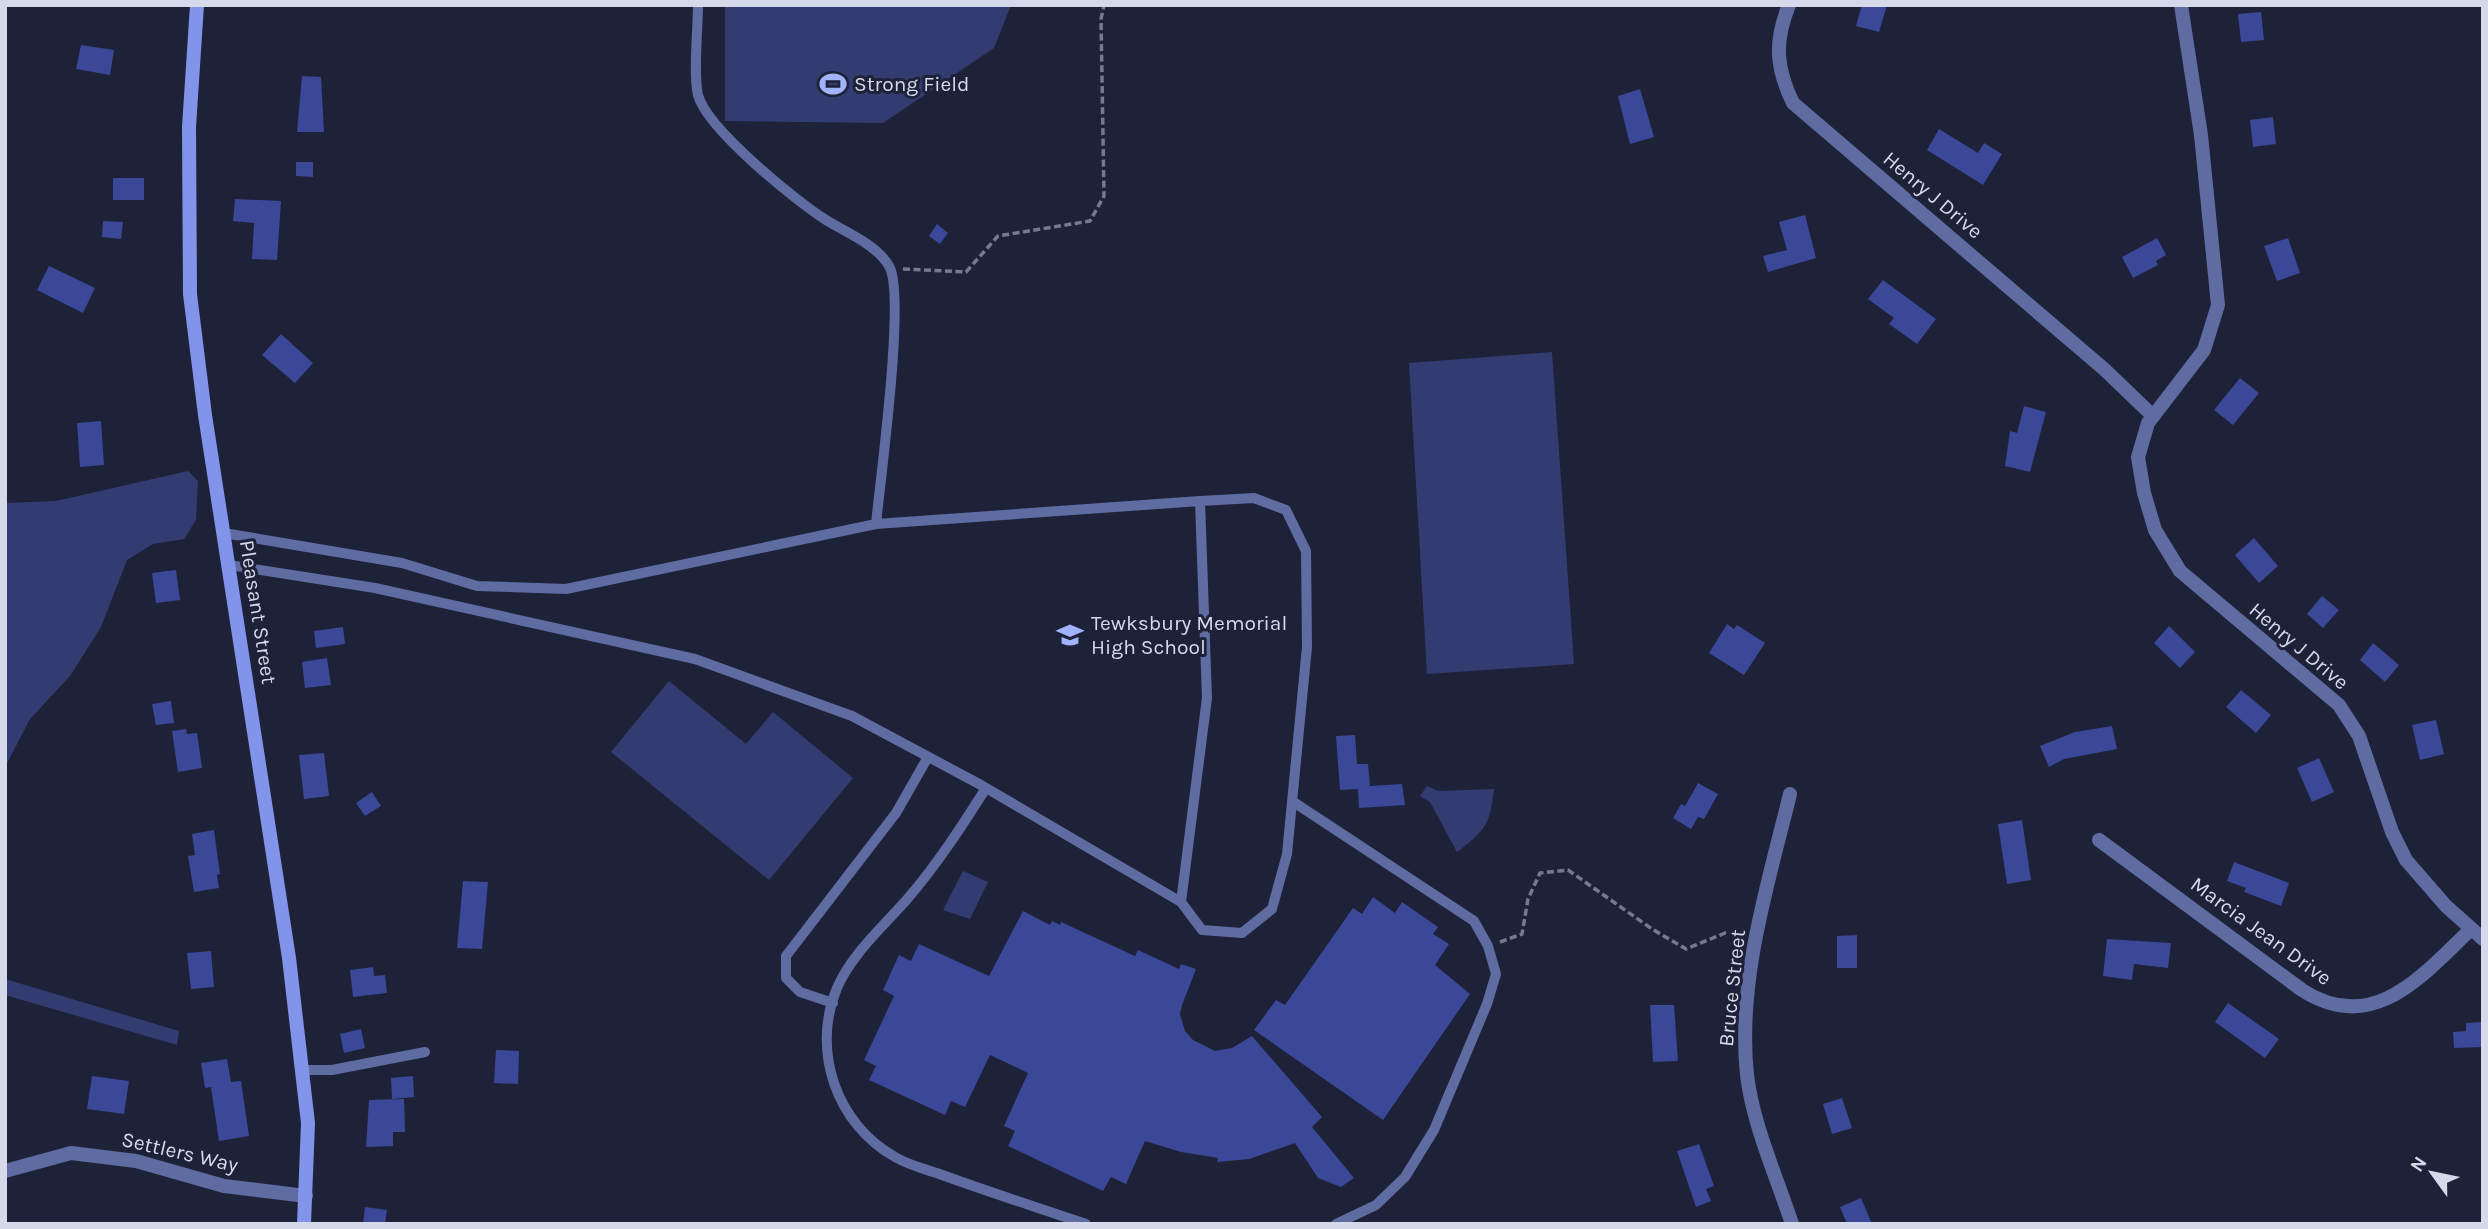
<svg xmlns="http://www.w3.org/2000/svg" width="2488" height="1229" font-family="Karla,sans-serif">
<rect width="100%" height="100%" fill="#1d2239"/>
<path fill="#333c70" d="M 725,5 L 1011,5 L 994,48 L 883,123 L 725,121 Z
M 1552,352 L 1574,664 L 1427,674 L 1409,363 Z
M 188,471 L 198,481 L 196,520 L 184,539 L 153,544 L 127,560 L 101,627 L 70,676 L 30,719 L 5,767 L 5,503 L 56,501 Z
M 669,681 L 746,744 L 773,712 L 853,778 L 769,880 L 611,752 Z
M 1427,786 L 1438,791 L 1494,789 C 1490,825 1485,831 1457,852 L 1430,802 L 1420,796 Z
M 963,871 L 988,882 L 970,919 L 943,910 Z
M 5,979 L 179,1031 L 177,1045 L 5,995 Z"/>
<path fill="#3b4797" d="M 1862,5 L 1887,5 L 1879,32 L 1856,26 Z
M 2261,12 L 2264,40 L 2241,42 L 2238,14 Z
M 81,45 L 114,50 L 110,75 L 76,69 Z
M 302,76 L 321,77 L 324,132 L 297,132 Z
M 1640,89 L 1654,137 L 1630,144 L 1618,96 Z
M 2273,117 L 2276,144 L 2253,147 L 2250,120 Z
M 1939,129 L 1978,153 L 1984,143 L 2002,154 L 1983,185 L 1927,150 Z
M 296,162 L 313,162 L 313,177 L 296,176 Z
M 113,178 L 144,178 L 144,200 L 113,200 Z
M 235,199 L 281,201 L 277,260 L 252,259 L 254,223 L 233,221 Z
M 1805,215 L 1816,258 L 1768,272 L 1763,256 L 1787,250 L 1779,222 Z
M 103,221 L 123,222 L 121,239 L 102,237 Z
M 937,224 L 948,233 L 940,244 L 929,236 Z
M 2157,238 L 2166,255 L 2156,261 L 2158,265 L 2133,278 L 2122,257 Z
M 2288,238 L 2300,273 L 2277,281 L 2264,246 Z
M 49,266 L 95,288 L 83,313 L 37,290 Z
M 1883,280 L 1936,319 L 1917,344 L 1889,324 L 1894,318 L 1868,299 Z
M 281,334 L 313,363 L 295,383 L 262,355 Z
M 2240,378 L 2259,393 L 2233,425 L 2214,410 Z
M 2024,406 L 2046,412 L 2030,472 L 2005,466 L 2010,431 L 2017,433 Z
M 101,421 L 104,465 L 80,467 L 77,423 Z
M 2254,538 L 2278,566 L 2259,583 L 2235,555 Z
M 176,570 L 180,600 L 156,603 L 152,573 Z
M 2322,596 L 2339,610 L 2323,628 L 2307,614 Z
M 1727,624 L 1734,629 L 1737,625 L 1765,643 L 1744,675 L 1709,653 Z
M 2169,626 L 2195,652 L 2180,668 L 2154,643 Z
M 343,627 L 345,644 L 316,648 L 314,631 Z
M 2373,643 L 2399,665 L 2385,682 L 2360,660 Z
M 327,658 L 331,685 L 305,688 L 302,662 Z
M 2241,690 L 2271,715 L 2256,733 L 2226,707 Z
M 171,701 L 174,723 L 156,725 L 152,704 Z
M 2436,720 L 2444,754 L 2420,760 L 2412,725 Z
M 2112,726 L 2117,749 L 2064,759 L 2049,767 L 2040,746 L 2075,732 Z
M 186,729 L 187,734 L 197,733 L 202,768 L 178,772 L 172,731 Z
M 1355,735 L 1357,764 L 1368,764 L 1370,786 L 1402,784 L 1405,805 L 1359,808 L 1358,789 L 1340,790 L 1336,736 Z
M 324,753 L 329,796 L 304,799 L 299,755 Z
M 2319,758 L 2334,792 L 2312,802 L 2297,768 Z
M 1698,783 L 1718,794 L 1704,819 L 1698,817 L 1691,829 L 1673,818 L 1681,804 L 1685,806 Z
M 372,792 L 381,806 L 365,816 L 356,803 Z
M 2022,820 L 2031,880 L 2007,884 L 1998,824 Z
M 214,830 L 220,874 L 217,875 L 219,888 L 194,892 L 188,856 L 195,855 L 192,834 Z
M 2234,862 L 2289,883 L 2281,906 L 2244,892 L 2246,888 L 2227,881 Z
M 463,881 L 488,882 L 482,949 L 457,948 Z
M 1373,897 L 1395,913 L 1402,902 L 1438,927 L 1433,934 L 1449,944 L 1435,965 L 1470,994 L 1383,1120 L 1254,1030 L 1276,1000 L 1285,1005 L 1353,908 L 1362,914 Z
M 1023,911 L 1050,925 L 1052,921 L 1060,925 L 1061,922 L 1135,956 L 1138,950 L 1179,969 L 1181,964 L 1196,969 L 1182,1005 L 1180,1014 L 1185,1031 L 1193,1040 L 1215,1051 L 1232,1048 L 1252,1036 L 1322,1117 L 1312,1127 L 1354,1178 L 1341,1187 L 1318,1178 L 1295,1143 L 1249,1159 L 1217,1162 L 1218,1158 L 1181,1152 L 1145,1141 L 1126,1184 L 1111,1177 L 1103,1191 L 1008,1146 L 1015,1131 L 1004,1126 L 1028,1073 L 990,1055 L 965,1107 L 951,1101 L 945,1115 L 869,1080 L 876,1066 L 864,1060 L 894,996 L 883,990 L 899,955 L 911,961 L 919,944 L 989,976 Z
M 1857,935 L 1857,968 L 1837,968 L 1837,936 Z
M 2107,939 L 2171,943 L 2168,968 L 2134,964 L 2132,980 L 2103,976 Z
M 211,951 L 214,987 L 191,989 L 187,953 Z
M 373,967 L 374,976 L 385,975 L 387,993 L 353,997 L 350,970 Z
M 2228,1003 L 2279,1039 L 2265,1058 L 2215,1022 Z
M 1650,1005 L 1674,1005 L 1678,1061 L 1653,1062 Z
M 2483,1022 L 2483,1047 L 2454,1048 L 2453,1032 L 2466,1031 L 2466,1023 Z
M 361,1029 L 365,1048 L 344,1053 L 340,1034 Z
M 496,1050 L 519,1051 L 518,1084 L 494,1083 Z
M 227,1059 L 231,1082 L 241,1081 L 249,1136 L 219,1141 L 211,1087 L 205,1088 L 201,1063 Z
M 92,1076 L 129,1081 L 124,1114 L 87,1109 Z
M 413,1076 L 414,1097 L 392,1099 L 391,1078 Z
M 1842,1098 L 1852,1128 L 1832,1134 L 1823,1104 Z
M 404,1099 L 405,1132 L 393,1132 L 393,1146 L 366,1147 L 369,1100 Z
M 1699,1144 L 1714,1186 L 1706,1189 L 1711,1201 L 1696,1207 L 1677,1151 Z
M 1861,1198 L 1872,1224 L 1847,1224 L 1840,1207 Z
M 365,1207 L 387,1210 L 385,1224 L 363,1224 Z"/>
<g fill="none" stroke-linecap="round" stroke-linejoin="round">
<path stroke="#757a8d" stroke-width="3.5" stroke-dasharray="7 3.5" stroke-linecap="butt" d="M 903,269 L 966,272 L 998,236 L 1090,221 L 1104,196 L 1101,19 L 1104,5
M 1500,942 L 1522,934 L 1528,899 L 1540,873 L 1568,870 L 1652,929 L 1686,949 L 1725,933 L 1739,936"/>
<path stroke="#5f6ca1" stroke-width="10" d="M 698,5 C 698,29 693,74 698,95 C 707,129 795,200 826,220 C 847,233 876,244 889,266 C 906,293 880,482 876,524
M 224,533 L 402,563 L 477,586 L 566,589 L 876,524 L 1200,501 L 1207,698 L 1181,902 L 981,785 L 852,716 L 695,659 L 375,588 L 229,565
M 986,788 C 962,826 938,863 909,897 C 885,925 852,953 837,988 C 811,1050 836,1124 895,1157 C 910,1166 929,1170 945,1176 C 992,1193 1039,1208 1086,1224
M 1292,801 L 1474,921 L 1488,946 L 1496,974 L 1487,1004 L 1434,1130 L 1405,1177 L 1376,1205 L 1336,1224
M 1181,902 L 1202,930 L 1242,933 L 1272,909 L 1287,854 L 1307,647 L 1306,551 L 1286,510 L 1254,498 L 1200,501
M 833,1003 L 800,992 L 786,978 L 786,956 L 896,813 L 928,757
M 302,1070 L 332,1070 L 425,1052"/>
<path stroke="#5f6ca1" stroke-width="14" d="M 1789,5 C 1774,42 1776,68 1793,103 L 2104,369 L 2153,416
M 2181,5 L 2201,135 L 2218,305 L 2204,350 L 2148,423 L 2138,457 L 2144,493 L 2155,530 L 2180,571 L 2339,705 L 2359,736 L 2392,832 L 2406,860 L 2446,906 L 2483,939
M 1790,794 C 1768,884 1737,981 1747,1075 C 1753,1125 1776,1175 1792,1224
M 2099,840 L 2302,990 C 2373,1036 2422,976 2471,929
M 5,1171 L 71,1153 L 136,1161 L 224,1186 L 306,1196"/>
<path stroke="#8194ea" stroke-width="14" d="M 197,5 L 189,127 L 190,294 L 205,415 L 289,958 L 308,1123 L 304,1224"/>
</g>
<defs>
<g id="stadium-bare" transform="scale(2.1)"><path d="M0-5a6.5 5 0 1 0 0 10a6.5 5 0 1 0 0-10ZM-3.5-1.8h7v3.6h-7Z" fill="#a1b3fd" stroke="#1d2239" stroke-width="2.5" paint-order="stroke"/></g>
<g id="school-bare" transform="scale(2.1)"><path d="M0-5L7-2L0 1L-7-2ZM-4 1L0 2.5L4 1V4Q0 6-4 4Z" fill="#a1b3fd" stroke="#1d2239" stroke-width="2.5" paint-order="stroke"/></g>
</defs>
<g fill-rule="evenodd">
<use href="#stadium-bare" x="833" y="84"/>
<use href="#school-bare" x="1070" y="635"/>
</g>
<g text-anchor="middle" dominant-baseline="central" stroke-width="6" stroke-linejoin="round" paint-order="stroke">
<g font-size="21" fill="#d5d9e9" stroke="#1d2239" text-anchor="start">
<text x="854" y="84">Strong Field</text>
<text x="1091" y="623">Tewksbury Memorial<tspan x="1091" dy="24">High School</tspan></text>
</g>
<g font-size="21" fill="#d5d9e9" stroke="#1d2239">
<text transform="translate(1933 195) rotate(40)">Henry J Drive</text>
<text transform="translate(258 612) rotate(81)">Pleasant Street</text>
<text transform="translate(2299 646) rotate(40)">Henry J Drive</text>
<text transform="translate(2261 931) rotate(36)">Marcia Jean Drive</text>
<text transform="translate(1732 988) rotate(-84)">Bruce Street</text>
<text transform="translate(180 1152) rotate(13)">Settlers Way</text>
</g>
</g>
<rect width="2488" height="1229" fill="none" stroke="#d5d9e9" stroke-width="14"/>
<g transform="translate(2432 1173) rotate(303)" stroke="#1d2239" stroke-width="5" paint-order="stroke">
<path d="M0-5L12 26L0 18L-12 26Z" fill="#d5d9e9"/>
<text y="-10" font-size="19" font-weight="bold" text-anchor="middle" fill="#d5d9e9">N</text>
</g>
</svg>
